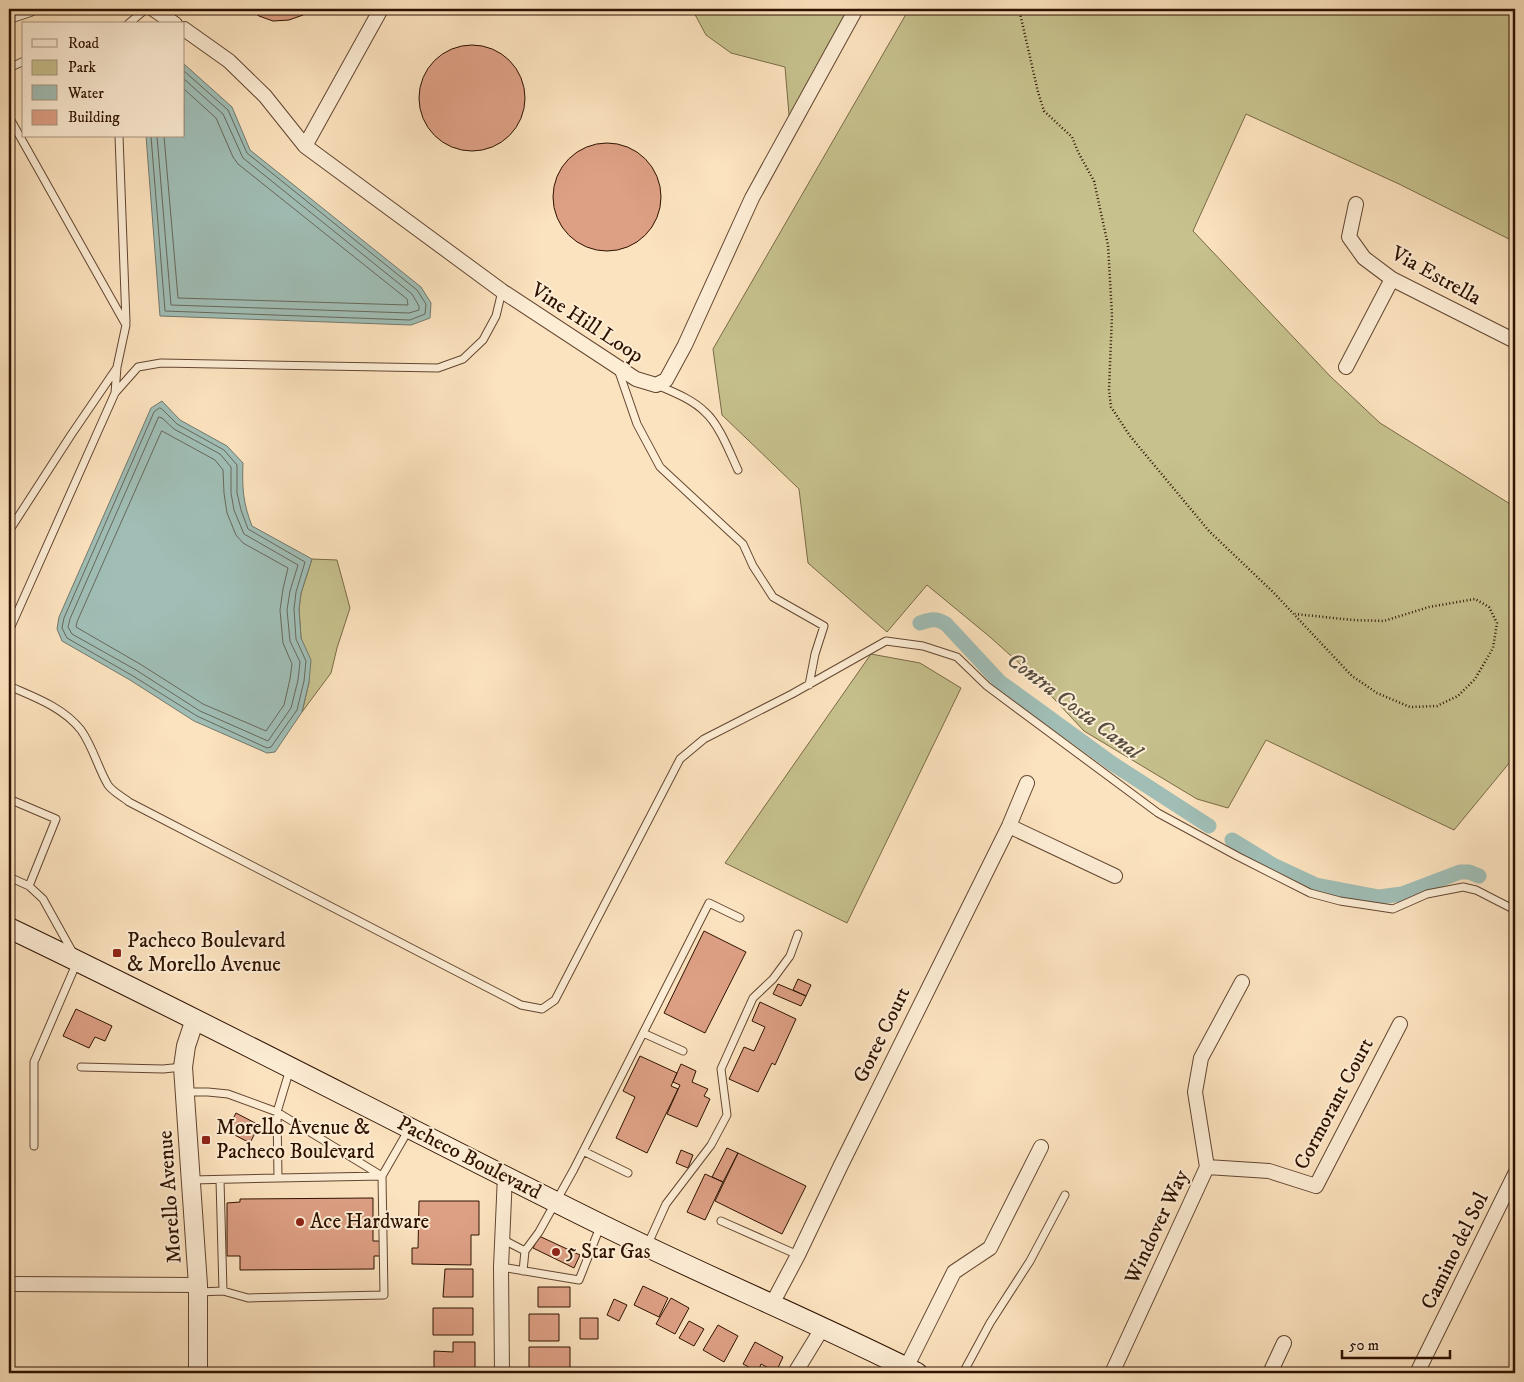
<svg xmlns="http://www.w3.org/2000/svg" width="1524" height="1382" font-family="'IM FELL DW Pica',serif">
<rect width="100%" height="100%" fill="#fce3bf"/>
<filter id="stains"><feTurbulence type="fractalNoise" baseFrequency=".004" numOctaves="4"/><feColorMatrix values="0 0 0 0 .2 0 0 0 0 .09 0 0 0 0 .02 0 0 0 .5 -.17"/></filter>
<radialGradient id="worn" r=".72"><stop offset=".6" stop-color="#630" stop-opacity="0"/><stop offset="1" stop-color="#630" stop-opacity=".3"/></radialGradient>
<path fill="#c6c18d" stroke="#7a6a46" d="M 692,9 L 856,9 L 790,127 L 785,67 L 731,53 L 706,35 Z
M 909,9 L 1515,9 L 1515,242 L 1399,184 L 1246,114 L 1193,231 L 1330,376 L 1380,423 L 1515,507 L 1515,756 L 1454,830 L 1266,740 L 1228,808 L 1197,799 L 1084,731 L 1029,672 L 990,637 L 927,585 L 887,632 L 808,563 L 799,489 L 722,415 L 713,349 Z
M 312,559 L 337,560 L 350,608 L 337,648 L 331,673 L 302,712 L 309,682 L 301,638 L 299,609 L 301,593 Z
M 871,654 L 920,663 L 961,688 L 847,923 L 725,863 Z"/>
<path fill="#a0beb6" stroke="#72796d" d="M 184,64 L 232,107 L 250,150 L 421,287 L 431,303 L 430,318 L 411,325 L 160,316 L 146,136 L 184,136 Z
M 162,401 L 180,420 L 227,446 L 243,463 C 242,488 243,503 252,526 L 312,559 L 301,593 L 299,609 L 301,638 L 311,660 L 309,682 L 302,712 L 275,752 L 267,753 L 194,721 L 130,680 L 62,641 L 57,629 L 59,617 L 151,408 Z"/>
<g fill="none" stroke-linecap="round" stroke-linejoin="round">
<path stroke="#67685b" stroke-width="1" d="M 151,136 L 165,311 L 410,320 L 425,314 L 426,304 L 417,290 L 247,153 L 228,110 L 184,71
M 157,136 L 171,305 L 409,313 L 419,310 L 419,306 L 412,294 L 243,158 L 223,114 L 184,79
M 164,136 L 178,298 L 408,305 L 407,299 L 238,164 L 233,157 L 216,118 L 184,89
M 160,408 L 162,409 L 177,424 L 224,450 L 237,465 L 237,493 L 241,510 L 248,529 L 305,562 L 296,592 L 294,609 L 296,639 L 306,661 L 304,681 L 297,710 L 271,747 L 267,748 L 197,716 L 133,676 L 67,638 L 62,628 L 64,618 L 154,412 Z
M 159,417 L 162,418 L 174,429 L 220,454 L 231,467 L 231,493 L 234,510 L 244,534 L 298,565 L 290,591 L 287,610 L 290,641 L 300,662 L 298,680 L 291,708 L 268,741 L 200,711 L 136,670 L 72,634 L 68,627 L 70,619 Z
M 162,431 L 215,460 L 223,470 L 224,493 L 227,513 L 236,535 L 243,543 L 288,568 L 283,589 L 280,610 L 283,643 L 292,664 L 290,679 L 284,705 L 266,731 L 203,704 L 140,664 L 76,627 L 77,622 Z"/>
<path stroke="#a0beb6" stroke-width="15" d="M 920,623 C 931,619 936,618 946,624 L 1000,682 L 1113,764 L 1209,826
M 1232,840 L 1273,865 L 1316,885 L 1379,897 L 1402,894 L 1460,872 L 1469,872 L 1479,876"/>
</g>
<path fill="#dea085" stroke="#2e1200" d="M 249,9 L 311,9 L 303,15 L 289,20 L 273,21 L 259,16 Z
M419 98a53 53 0 1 1 106 0a53 53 0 1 1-106 0Z
M553 197a54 54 0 1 1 108 0a54 54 0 1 1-108 0Z
M 704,931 L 746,952 L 705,1033 L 664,1013 Z
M 798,979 L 811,985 L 806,996 L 793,990 Z
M 778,984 L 806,996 L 801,1006 L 773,994 Z
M 760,1002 L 796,1019 L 775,1065 L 772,1063 L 758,1092 L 729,1079 L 744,1047 L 754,1051 L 765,1027 L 752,1021 Z
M 76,1009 L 112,1026 L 105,1041 L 95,1037 L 89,1048 L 63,1036 Z
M 640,1056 L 677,1073 L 671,1086 L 678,1089 L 647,1153 L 616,1138 L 635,1097 L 623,1091 Z
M 681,1064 L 696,1071 L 692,1082 L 708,1089 L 704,1096 L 710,1099 L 697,1127 L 667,1114 L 680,1085 L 673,1082 Z
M 236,1113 L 259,1125 L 250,1143 L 227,1131 Z
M 727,1148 L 738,1153 L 723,1182 L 712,1177 Z
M 681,1150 L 693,1155 L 688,1168 L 676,1163 Z
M 738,1153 L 806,1186 L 782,1234 L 715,1201 Z
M 705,1174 L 723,1182 L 705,1220 L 687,1212 Z
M 373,1198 L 373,1241 L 381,1241 L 381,1256 L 374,1256 L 374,1269 L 240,1270 L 240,1256 L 227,1256 L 227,1203 L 240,1202 L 240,1199 Z
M 419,1201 L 479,1201 L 479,1235 L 471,1235 L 471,1265 L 412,1264 L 412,1248 L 418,1248 Z
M 539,1236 L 580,1255 L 574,1268 L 533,1248 Z
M 445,1269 L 473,1269 L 473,1297 L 443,1297 Z
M 643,1286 L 668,1298 L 659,1317 L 634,1305 Z
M 538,1287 L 570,1287 L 570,1307 L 538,1307 Z
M 671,1298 L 689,1308 L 675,1334 L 656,1324 Z
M 614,1299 L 627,1305 L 619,1321 L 607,1315 Z
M 433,1308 L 473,1308 L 473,1335 L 433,1335 Z
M 529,1314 L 559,1314 L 559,1341 L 529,1341 Z
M 580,1318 L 598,1318 L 598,1339 L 580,1339 Z
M 689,1321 L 704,1329 L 694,1346 L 679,1338 Z
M 718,1325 L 738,1336 L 724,1362 L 703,1350 Z
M 453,1342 L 475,1342 L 475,1370 L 434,1370 L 434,1351 L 453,1352 Z
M 755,1342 L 783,1357 L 776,1372 L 761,1364 L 758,1372 L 743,1364 Z
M 529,1347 L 570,1347 L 570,1373 L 529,1373 Z"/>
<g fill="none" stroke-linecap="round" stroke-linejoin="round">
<g stroke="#624630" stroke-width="9">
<path id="service" d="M 128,24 L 146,9
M 9,68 L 24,61
M 9,117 L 126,325 L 117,367 L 115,393
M 119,136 L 126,322
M 618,369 L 637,424 L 660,467 L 743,544 L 753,566 L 773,597 L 824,626 L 815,654 L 809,685
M 657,385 C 673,392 692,399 705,412 C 719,424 730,453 738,470
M 9,531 L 71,435 L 116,369
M 9,631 L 115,393 L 138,367 L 161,363 L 438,368 L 463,359 L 483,340 L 496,316 L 502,291
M 9,686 C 34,697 63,707 81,730 C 93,747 98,768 108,785 C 113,792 123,797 129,802 L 521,1005 L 542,1009 L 555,1000 L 680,759 L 704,739 L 792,694 L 886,641 L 923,646 L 957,657 L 987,686 L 1158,813 L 1237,856 L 1310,893 L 1340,901 L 1393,909 L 1427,894 L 1463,887 L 1476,890 L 1515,910
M 9,799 L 56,819 L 29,886
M 9,877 L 29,886 L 43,899 L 73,953
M 643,1033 L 683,1051
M 81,1067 L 163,1069 L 183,1067
M 185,1092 L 208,1092 L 228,1094 L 277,1112 L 382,1176 L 278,1178
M 34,1146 L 34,1062 L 77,962
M 583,1151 L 628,1173
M 192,1180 L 278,1178 L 277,1112 L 290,1069
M 220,1180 L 223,1291
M 721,1221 L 798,1255
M 502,1239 L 525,1251 L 539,1232 L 574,1169 L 709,903 L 740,918
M 647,1246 L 666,1204 L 711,1145 L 727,1115 L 721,1069 L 753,998 L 773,979 L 790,956 L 798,934
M 501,1267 L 579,1280 L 600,1227
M 523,1271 L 525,1251
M 199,1292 L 223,1291 L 248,1298 L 384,1295 L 382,1176 L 409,1129
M 963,1373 L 990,1323 L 1030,1261 L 1065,1195"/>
</g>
<g stroke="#624630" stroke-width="16">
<path id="minor" d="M 153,9 L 175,24
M 381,9 L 305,146 L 502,291 L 636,379 L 656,385 L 666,380 L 685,345 L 752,198 L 856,9
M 9,16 L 30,9
M 184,29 L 229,61 L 265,96 L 305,146
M 1356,204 L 1349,237 L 1364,258 L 1392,279 L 1515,341
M 1346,367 L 1392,279
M 1009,826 L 1115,876
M 1207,1167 L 1269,1171 L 1316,1186 L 1400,1024
M 9,1284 L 198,1285
M 772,1304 L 798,1255 L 841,1165 L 1009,826 L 1027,783
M 906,1368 L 954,1272 L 990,1248 L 1041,1147
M 502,1373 L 501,1267 L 505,1175
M 795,1373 L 823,1327
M 1112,1373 L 1207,1167 L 1195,1092 L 1201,1058 L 1242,982
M 1270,1373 L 1284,1343
M 1417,1373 L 1515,1174"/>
</g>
<g stroke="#624630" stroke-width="20">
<path id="tertiary" d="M 195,1019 L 186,1046 L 183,1067 L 198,1285 L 198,1373"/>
</g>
<g stroke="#2e1200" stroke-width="22">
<path id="secondary" d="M 9,928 C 208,1023 402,1126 600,1224 C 705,1276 813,1321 917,1373"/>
</g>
<path stroke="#2e1200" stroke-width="2.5" stroke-dasharray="1 2.5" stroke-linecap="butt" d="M 1019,9 L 1038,92 L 1044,111 L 1072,137 L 1078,152 L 1094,181 L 1108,245 L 1112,315 L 1109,390 L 1111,407 L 1130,436 L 1209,531 L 1273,592 L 1352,676 L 1377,693 L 1410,707 L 1437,706 L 1458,696 L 1475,679 L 1493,648 L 1497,623 L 1489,607 L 1475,599 L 1429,607 L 1384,621 L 1353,620 L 1295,614"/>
<use href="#service" stroke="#fdedd5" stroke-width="7"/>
<use href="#minor" stroke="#fdedd5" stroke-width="14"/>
<use href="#tertiary" stroke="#fdedd5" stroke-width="18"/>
<use href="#secondary" stroke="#fdedd5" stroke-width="20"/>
</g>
<g fill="#8f2418" stroke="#fdedd5" stroke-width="2">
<rect x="112" y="948" width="10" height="10" rx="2.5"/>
<rect x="201" y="1135" width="10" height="10" rx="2.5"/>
<circle cx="300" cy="1222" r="5"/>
<circle cx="556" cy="1252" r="5"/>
</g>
<g text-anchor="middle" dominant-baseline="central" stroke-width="4" stroke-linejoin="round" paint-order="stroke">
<g font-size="21" fill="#2e1200" stroke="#fdedd5">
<text transform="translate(1436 276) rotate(29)">Via Estrella</text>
<text transform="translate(587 323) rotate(33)">Vine Hill Loop</text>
<text transform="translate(882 1035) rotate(-64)">Goree Court</text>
<text transform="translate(1334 1104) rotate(-62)">Cormorant Court</text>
<text transform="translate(469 1158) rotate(27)">Pacheco Boulevard</text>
<text transform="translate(170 1197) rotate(-94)">Morello Avenue</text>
<text transform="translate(1157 1227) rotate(-65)">Windover Way</text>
<text transform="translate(1455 1251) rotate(-64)">Camino del Sol</text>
</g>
<g font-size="21" fill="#2e1200" stroke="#fdedd5" text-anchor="start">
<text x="127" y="941">Pacheco Boulevard<tspan x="127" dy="24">&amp; Morello Avenue</tspan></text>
<text x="216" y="1128">Morello Avenue &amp;<tspan x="216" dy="24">Pacheco Boulevard</tspan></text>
<text x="310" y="1222">Ace Hardware</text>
<text x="566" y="1252">5 Star Gas</text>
</g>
<g font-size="22" font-style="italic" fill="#564e40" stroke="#fdedd5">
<text transform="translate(1074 706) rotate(37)">Contra Costa Canal</text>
</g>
</g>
<rect width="1524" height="1382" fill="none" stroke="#fce3bf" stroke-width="30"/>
<rect x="10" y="10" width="1504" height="1362" fill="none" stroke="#2e1200" stroke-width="2.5"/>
<rect x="15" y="15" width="1494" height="1352" fill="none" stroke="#2e1200"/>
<rect x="22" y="22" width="162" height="115" fill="#fdedd5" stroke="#aa9580"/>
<rect x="32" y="39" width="25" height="8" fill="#fdedd5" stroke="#aa9580"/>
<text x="68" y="48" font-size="15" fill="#2e1200">Road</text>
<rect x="32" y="60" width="25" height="15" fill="#c6c18d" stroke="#aa9580"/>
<text x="68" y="72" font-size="15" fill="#2e1200">Park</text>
<rect x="32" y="85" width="25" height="15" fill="#a0beb6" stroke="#aa9580"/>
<text x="68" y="98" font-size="15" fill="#2e1200">Water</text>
<rect x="32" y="110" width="25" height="15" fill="#dea085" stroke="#aa9580"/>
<text x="68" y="122" font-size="15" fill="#2e1200">Building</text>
<path d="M1342 1350v8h108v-8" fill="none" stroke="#2e1200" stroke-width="2.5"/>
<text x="1349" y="1350" font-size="15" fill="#2e1200" stroke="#fdedd5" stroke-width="4" paint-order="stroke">50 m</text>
<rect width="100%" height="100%" filter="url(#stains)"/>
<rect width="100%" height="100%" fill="url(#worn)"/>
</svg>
